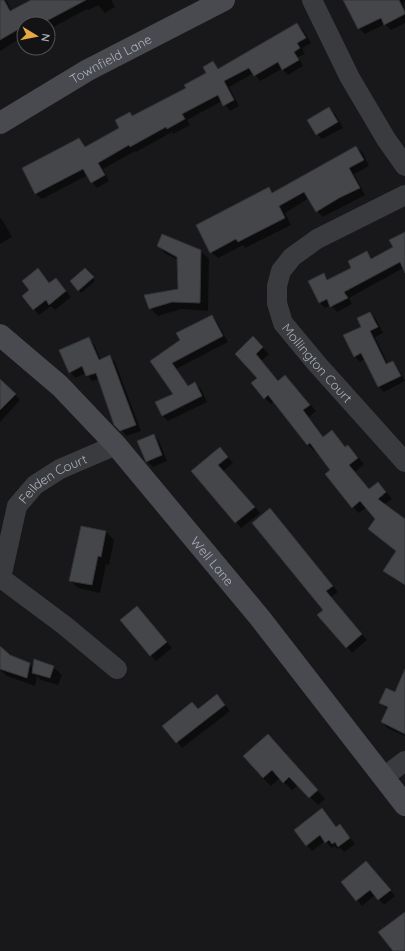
<svg xmlns="http://www.w3.org/2000/svg" width="405" height="951" font-family="Quicksand,sans-serif">
<rect width="100%" height="100%" fill="#18181a"/>
<path fill="#0007" d="M 0,0 L 6,0 L 12,11 L 33,0 L 111,0 L 115,7 L 105,13 L 98,5 L 89,10 L 87,9 L 48,30 L 48,24 L 24,24 L 24,36 L 0,51 Z
M 352,0 L 405,0 L 405,2 L 403,3 L 405,8 L 405,23 L 391,30 L 385,24 L 365,34 L 359,28 L 346,3 Z
M 297,25 L 303,30 L 311,43 L 302,48 L 305,54 L 298,57 L 303,66 L 288,75 L 282,69 L 260,81 L 254,73 L 229,87 L 239,106 L 230,111 L 222,101 L 187,120 L 190,125 L 173,134 L 172,132 L 136,152 L 135,151 L 103,169 L 109,181 L 97,188 L 92,182 L 88,175 L 42,199 L 36,194 L 23,169 L 79,139 L 86,147 L 121,128 L 130,113 L 133,117 L 187,89 L 207,73 L 213,62 L 219,69 Z
M 329,108 L 335,114 L 343,128 L 322,139 L 317,134 Z
M 356,147 L 363,153 L 369,166 L 354,174 L 365,195 L 323,217 L 317,211 L 309,198 L 285,213 L 291,225 L 245,248 L 243,245 L 218,258 L 211,252 L 269,188 L 274,193 Z
M 0,218 L 3,221 L 12,237 L 0,244 Z
M 405,233 L 405,267 L 349,298 L 352,304 L 337,312 L 331,305 L 325,308 L 320,303 L 309,282 L 324,274 L 329,280 L 353,268 L 367,252 L 373,259 L 394,248 Z
M 158,246 L 201,251 L 209,259 L 208,311 L 181,309 L 158,316 L 150,308 L 179,290 L 178,260 L 166,254 Z
M 38,270 L 50,284 L 61,285 L 71,297 L 55,310 L 51,306 L 39,315 L 23,296 L 30,290 Z
M 88,272 L 95,281 L 81,293 L 79,290 Z
M 370,313 L 376,319 L 383,333 L 375,337 L 388,364 L 393,362 L 398,368 L 405,381 L 384,392 L 379,387 L 365,359 L 360,362 L 354,356 L 362,327 Z
M 212,316 L 217,322 L 228,342 L 176,369 L 189,387 L 195,384 L 201,389 L 207,402 L 168,421 L 163,416 L 156,403 L 174,394 L 152,361 L 181,340 Z
M 253,338 L 269,354 L 261,361 L 278,381 L 285,376 L 316,411 L 309,417 L 324,437 L 332,431 L 346,448 L 348,446 L 354,452 L 364,464 L 355,472 L 370,490 L 384,489 L 392,499 L 384,505 L 405,520 L 405,586 L 391,577 L 385,571 L 397,551 L 369,529 L 377,519 L 367,507 L 359,513 L 353,507 L 332,470 L 316,449 L 314,451 L 308,445 L 274,401 L 271,404 L 265,398 L 259,378 Z
M 89,339 L 94,344 L 101,360 L 110,356 L 115,362 L 141,431 L 127,436 L 115,424 L 99,379 L 92,381 L 86,373 L 75,378 L 70,372 Z
M 0,385 L 15,394 L 20,400 L 0,422 Z
M 154,435 L 159,441 L 167,461 L 153,467 L 147,461 Z
M 225,454 L 233,463 L 223,471 L 260,513 L 241,528 L 193,471 Z
M 275,515 L 338,592 L 331,597 L 367,640 L 352,653 L 347,647 L 325,610 Z
M 82,527 L 106,532 L 114,540 L 109,565 L 106,564 L 100,593 L 78,588 L 70,580 Z
M 143,613 L 172,648 L 156,661 L 122,620 Z
M 0,647 L 9,656 L 29,664 L 34,668 L 53,667 L 62,675 L 58,685 L 41,680 L 37,676 L 35,686 L 7,676 L 0,670 Z
M 405,679 L 405,736 L 387,728 L 382,722 L 388,709 L 380,703 L 395,693 Z
M 217,695 L 230,711 L 182,748 L 164,726 L 198,710 Z
M 276,744 L 325,799 L 318,805 L 298,785 L 292,790 L 280,778 L 271,786 L 263,778 Z
M 327,815 L 337,828 L 340,825 L 345,831 L 355,844 L 344,852 L 340,848 L 338,849 L 334,846 L 332,848 L 325,841 L 312,851 L 307,845 Z
M 366,862 L 395,896 L 384,905 L 375,895 L 362,906 L 357,900 Z"/>
<path fill="#45464a" stroke="#323336" d="M 0,0 L 4,0 L 10,11 L 31,0 L 86,0 L 41,24 L 24,24 L 24,26 L 0,40 Z
M 343,0 L 399,0 L 405,12 L 405,14 L 384,25 L 381,18 L 358,29 Z
M 297,23 L 306,38 L 297,43 L 300,48 L 294,52 L 299,60 L 282,70 L 278,62 L 254,76 L 249,68 L 224,81 L 234,100 L 223,106 L 218,95 L 182,114 L 185,119 L 167,129 L 166,127 L 130,147 L 129,145 L 98,163 L 105,175 L 91,183 L 83,169 L 35,194 L 22,168 L 79,138 L 85,147 L 119,128 L 115,120 L 130,112 L 132,116 L 186,88 L 184,85 L 206,73 L 203,67 L 213,61 L 218,69 Z
M 329,107 L 338,122 L 316,135 L 307,120 Z
M 356,146 L 364,160 L 349,168 L 360,188 L 339,198 L 316,212 L 304,192 L 279,206 L 285,218 L 238,242 L 236,239 L 210,253 L 196,225 L 269,187 L 272,193 Z
M 405,232 L 405,273 L 400,262 L 344,292 L 348,298 L 330,307 L 327,299 L 319,303 L 308,281 L 324,273 L 327,280 L 351,268 L 348,261 L 367,251 L 371,259 L 393,247 L 389,240 Z
M 162,234 L 201,250 L 200,303 L 172,302 L 149,309 L 144,295 L 178,289 L 177,257 L 157,246 Z
M 38,268 L 49,283 L 56,278 L 66,291 L 49,305 L 46,300 L 33,310 L 22,296 L 29,290 L 22,281 Z
M 85,268 L 94,277 L 78,291 L 70,281 Z
M 370,312 L 378,327 L 370,331 L 386,364 L 393,361 L 401,376 L 378,387 L 361,353 L 354,357 L 343,335 L 361,327 L 357,318 Z
M 212,315 L 223,336 L 172,363 L 188,386 L 195,382 L 202,396 L 162,416 L 155,402 L 173,394 L 150,361 L 180,340 L 176,333 Z
M 253,336 L 263,347 L 256,354 L 278,381 L 285,375 L 310,405 L 303,410 L 323,437 L 332,430 L 345,447 L 348,445 L 358,458 L 349,465 L 369,489 L 378,482 L 386,492 L 378,499 L 405,519 L 405,585 L 383,571 L 396,551 L 368,529 L 375,519 L 360,501 L 352,508 L 325,474 L 330,470 L 310,443 L 307,445 L 268,395 L 264,399 L 251,383 L 257,378 L 235,354 Z
M 89,337 L 99,360 L 110,355 L 136,425 L 120,431 L 114,425 L 96,373 L 86,376 L 82,366 L 69,373 L 59,350 Z
M 0,379 L 16,394 L 0,410 Z
M 154,434 L 162,455 L 146,462 L 137,441 Z
M 220,447 L 228,457 L 218,465 L 255,507 L 235,523 L 191,471 Z
M 270,508 L 333,586 L 326,591 L 362,634 L 346,648 L 317,615 L 323,610 L 252,523 Z
M 81,526 L 106,531 L 101,557 L 98,556 L 92,585 L 69,581 Z
M 137,606 L 167,642 L 150,656 L 120,620 Z
M 0,646 L 10,655 L 30,663 L 27,678 L 0,669 Z
M 34,659 L 54,666 L 50,678 L 32,673 Z
M 405,669 L 405,734 L 381,722 L 388,707 L 379,703 L 386,688 L 395,692 Z
M 217,694 L 225,705 L 176,743 L 162,726 L 192,702 L 198,709 Z
M 268,734 L 318,790 L 309,798 L 289,777 L 283,783 L 272,770 L 263,778 L 243,756 Z
M 322,808 L 336,827 L 340,824 L 350,838 L 338,847 L 335,842 L 332,844 L 329,840 L 325,843 L 320,835 L 306,846 L 294,830 Z
M 366,861 L 391,890 L 378,900 L 370,890 L 356,901 L 341,882 Z
M 405,912 L 405,951 L 393,951 L 378,932 Z"/>
<g fill="none" stroke-linecap="round" stroke-linejoin="round">
<g stroke="#393b3f" stroke-width="20">
<path d="M 312,0 L 350,78 L 386,139 L 405,166"/>
<path id="s1" d="M 405,195 L 317,239 L 292,257 L 281,271 L 277,286 L 277,303 L 283,323 L 317,364 L 405,462"/>
<path id="s2" d="M 0,577 L 1,578 L 17,506 L 35,485 L 60,469 L 116,445"/>
<path d="M 1,578 L 64,625 L 117,669"/>
<path d="M 384,777 L 405,761"/>
</g>
<g stroke="#484a4f" stroke-width="22">
<path id="s3" d="M 0,123 L 88,70 L 224,0"/>
<path id="s4" d="M 0,335 L 60,386 L 116,445 L 260,618 L 405,805"/>
</g>
</g>
<g text-anchor="middle" dominant-baseline="central" stroke-width="3.5" stroke-linejoin="round" paint-order="stroke">
<g font-size="13" fill="#abb0b9" stroke="#131315">
<text stroke="none"><textPath href="#s3" startOffset="128">Townfield Lane</textPath></text>
<text stroke="none"><textPath href="#s1" startOffset="253">Mollington Court</textPath></text>
<text stroke="none"><textPath href="#s2" startOffset="121">Feilden Court</textPath></text>
<text stroke="none"><textPath href="#s4" startOffset="311">Well Lane</textPath></text>
</g>
</g>
<g transform="translate(36 36) rotate(100)"><circle r="19" fill="#131315" stroke="#505257"/>
<path d="M0-3L7 15L0 10L-7 15Z" fill="#e7a844"/>
<text y="-6" font-size="11" font-weight="bold" text-anchor="middle" fill="#abb0b9">N</text>
</g>
</svg>
